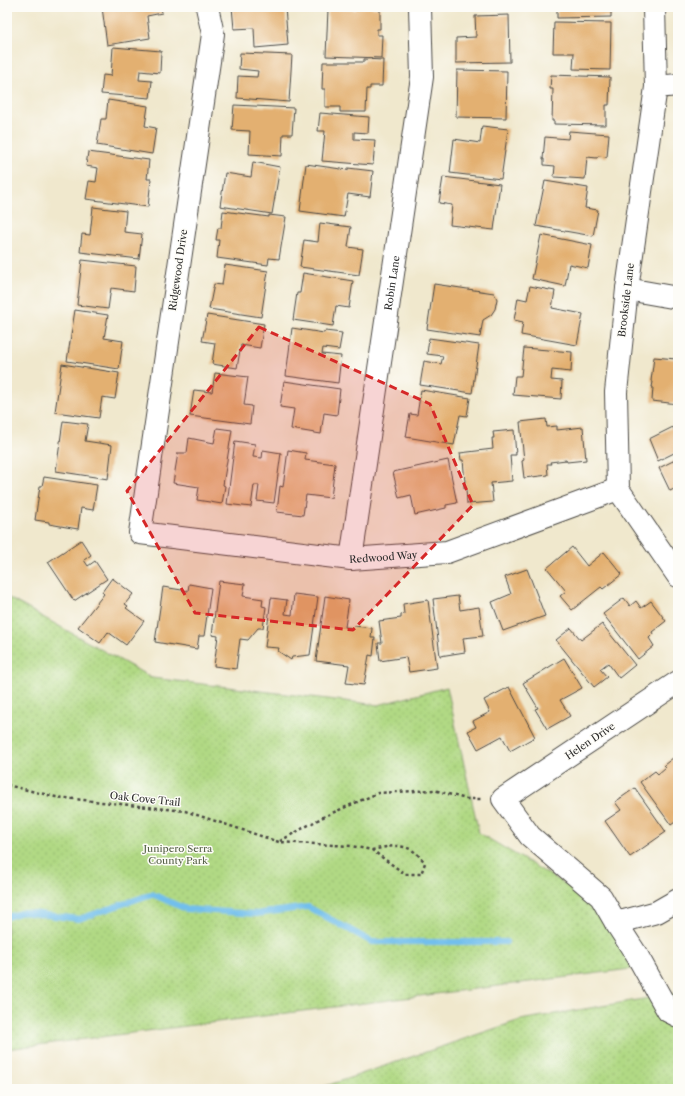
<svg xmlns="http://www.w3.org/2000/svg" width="685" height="1096" font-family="'Libre Caslon Text',serif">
<defs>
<pattern id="park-dots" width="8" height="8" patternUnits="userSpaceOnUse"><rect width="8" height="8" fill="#b1d984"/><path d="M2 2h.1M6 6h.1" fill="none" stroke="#98ba72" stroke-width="1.8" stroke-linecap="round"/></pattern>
</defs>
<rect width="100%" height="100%" fill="#fdfcf7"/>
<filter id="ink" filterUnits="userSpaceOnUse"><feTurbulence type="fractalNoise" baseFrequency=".025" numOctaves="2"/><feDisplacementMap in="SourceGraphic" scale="8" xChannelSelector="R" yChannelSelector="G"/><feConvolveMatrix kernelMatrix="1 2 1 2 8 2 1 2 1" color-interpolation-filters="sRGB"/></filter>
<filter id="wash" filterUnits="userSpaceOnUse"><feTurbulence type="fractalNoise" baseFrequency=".012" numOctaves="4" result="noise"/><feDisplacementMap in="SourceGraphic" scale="16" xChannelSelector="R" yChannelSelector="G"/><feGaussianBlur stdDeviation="0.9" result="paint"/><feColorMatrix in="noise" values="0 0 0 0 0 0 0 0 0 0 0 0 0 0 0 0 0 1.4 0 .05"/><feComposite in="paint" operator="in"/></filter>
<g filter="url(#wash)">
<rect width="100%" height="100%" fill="#f0e8cd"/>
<path fill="url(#park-dots)" stroke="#6e8258" d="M 7,597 L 152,678 L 378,705 L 447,687 L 479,833 L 594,901 L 638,968 L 7,1049 Z
M 678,993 L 678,1089 L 317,1089 L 520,1020 Z"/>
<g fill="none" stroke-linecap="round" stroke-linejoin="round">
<path stroke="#72bfec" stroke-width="6" d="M 7,917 L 23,912 L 79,919 L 152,894 L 186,909 L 256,914 L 308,907 L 372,942 L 506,942"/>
</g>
<g id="blocks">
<path fill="#e3b071" d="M 102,7 L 161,7 L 162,13 L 147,16 L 150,38 L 107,45 Z
M 232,7 L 285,7 L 288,45 L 255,48 L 254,28 L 234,29 Z
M 356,7 L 380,8 L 380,29 L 377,29 L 377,35 L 382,35 L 381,58 L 326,56 L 328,9 L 356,10 Z
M 557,7 L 611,7 L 611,17 L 557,18 Z
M 509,15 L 510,62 L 456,63 L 456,38 L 476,37 L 475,16 Z
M 554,22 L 611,23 L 610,70 L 573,69 L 574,53 L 553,53 Z
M 113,47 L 161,51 L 160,73 L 140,71 L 139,80 L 152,81 L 150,98 L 101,94 L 103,75 L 111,76 Z
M 240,53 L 292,55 L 289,102 L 237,98 L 238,76 L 257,77 L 258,71 L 239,69 Z
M 364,59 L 383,60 L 382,86 L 370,86 L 370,89 L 367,89 L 366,112 L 340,112 L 340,107 L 325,107 L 325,89 L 322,89 L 323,62 L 364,62 Z
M 457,70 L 507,71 L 506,118 L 456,117 Z
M 551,75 L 610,77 L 609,105 L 606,105 L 606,125 L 554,124 L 554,121 L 552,121 L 553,89 L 550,89 Z
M 108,100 L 148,106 L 145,126 L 156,128 L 152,154 L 97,145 L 101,119 L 106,119 Z
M 234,105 L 294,108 L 292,134 L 283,134 L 282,156 L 249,154 L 250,131 L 232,130 Z
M 320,113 L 369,117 L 368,133 L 354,132 L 354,139 L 375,140 L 373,165 L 322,161 L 325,131 L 318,131 Z
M 482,126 L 508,129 L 501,179 L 450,173 L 454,139 L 480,143 Z
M 569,131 L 609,134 L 607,157 L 598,156 L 597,158 L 587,157 L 585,179 L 554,177 L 555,166 L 544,165 L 544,159 L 543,159 L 545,137 L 568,139 Z
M 88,152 L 149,160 L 147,179 L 151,179 L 148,207 L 86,199 L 89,181 L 96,182 L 98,168 L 86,166 Z
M 253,162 L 280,167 L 272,214 L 220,206 L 225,173 L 251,177 Z
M 306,164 L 348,170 L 348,168 L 373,171 L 370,197 L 348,194 L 344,217 L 300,211 Z
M 443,177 L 500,184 L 494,230 L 450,225 L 452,205 L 439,203 Z
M 545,181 L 588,188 L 585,208 L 598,210 L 593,236 L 536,226 Z
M 93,207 L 126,211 L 124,232 L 142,234 L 139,259 L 80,252 L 82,234 L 90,235 Z
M 223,211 L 269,217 L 269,215 L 286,217 L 279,259 L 269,258 L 268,265 L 217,258 L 219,240 L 216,240 L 218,228 L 221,228 Z
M 320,223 L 351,227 L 348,247 L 363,249 L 359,275 L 300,267 L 304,240 L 318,242 Z
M 541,235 L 592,245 L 588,268 L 569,264 L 565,286 L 532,279 Z
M 82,260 L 136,266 L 134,291 L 111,288 L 108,309 L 77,305 Z
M 225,265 L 268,271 L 261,317 L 209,309 L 214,284 L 222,285 Z
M 303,273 L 353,281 L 349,308 L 336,306 L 333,326 L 293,320 L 297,293 L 300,293 Z
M 434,284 L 494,293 L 497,299 L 495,309 L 491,315 L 483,320 L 480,337 L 427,329 Z
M 530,286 L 555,291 L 552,308 L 583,314 L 577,345 L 521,335 L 523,322 L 514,320 L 518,298 L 527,300 Z
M 75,310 L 108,315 L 104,338 L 123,341 L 119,369 L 67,361 Z
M 207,315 L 264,324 L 260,348 L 241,345 L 237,368 L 212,364 L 215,343 L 202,341 Z
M 292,328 L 324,333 L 325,331 L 342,333 L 339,350 L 323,348 L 322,354 L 341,356 L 338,383 L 286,376 Z
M 429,338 L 479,345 L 472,393 L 420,385 L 424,361 L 441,364 L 443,356 L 427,354 Z
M 524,348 L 572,352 L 571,372 L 552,370 L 551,380 L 562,381 L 561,399 L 513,395 L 515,376 L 521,376 Z
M 676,356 L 678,356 L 678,404 L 652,401 L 653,387 L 652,387 L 653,382 L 651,381 L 654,357 L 676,359 Z
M 62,364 L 119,373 L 115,399 L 102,397 L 99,418 L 55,412 Z
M 215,373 L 248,377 L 244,405 L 252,406 L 250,424 L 190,416 L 194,390 L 212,392 Z
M 284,381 L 340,389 L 337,415 L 324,413 L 321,434 L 291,429 L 294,409 L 280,407 Z
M 421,390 L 470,398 L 467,416 L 460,415 L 454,445 L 406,437 L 410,414 L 417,415 Z
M 546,419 L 547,427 L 557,426 L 557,430 L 583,427 L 586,460 L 567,462 L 566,460 L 550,462 L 551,464 L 547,464 L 548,475 L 524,478 L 522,461 L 524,460 L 520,422 Z
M 63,421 L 88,424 L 85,441 L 112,445 L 108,479 L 56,471 Z
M 673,427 L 676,433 L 678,432 L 678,487 L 670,491 L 659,468 L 677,459 L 674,453 L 658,461 L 649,439 Z
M 217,428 L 232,430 L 223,485 L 225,486 L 222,504 L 197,500 L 199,487 L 173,483 L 178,453 L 187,453 L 189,438 L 214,443 Z
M 514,430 L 516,455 L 510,455 L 512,481 L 491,483 L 493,502 L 467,504 L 466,488 L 464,488 L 464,482 L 465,482 L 463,460 L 461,460 L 460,453 L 493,449 L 492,438 L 494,438 L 493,432 Z
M 235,441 L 255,444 L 253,457 L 262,458 L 263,450 L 281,453 L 274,503 L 257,501 L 259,485 L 254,485 L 251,507 L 227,504 Z
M 288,450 L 306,453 L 305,460 L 335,464 L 331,498 L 306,495 L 303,515 L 277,512 L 280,486 L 283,487 Z
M 448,460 L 457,503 L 446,505 L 446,508 L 415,515 L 411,495 L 399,498 L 393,472 Z
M 44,477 L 97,485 L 93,510 L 81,508 L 78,529 L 49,524 L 49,522 L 35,520 L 40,486 L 42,486 Z
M 81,540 L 91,555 L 84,560 L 88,566 L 95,561 L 107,579 L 74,601 L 48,562 Z
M 572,547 L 587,566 L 604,552 L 622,574 L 603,589 L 601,587 L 572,610 L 560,596 L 566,591 L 547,568 Z
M 527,569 L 545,616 L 503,631 L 492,602 L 511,594 L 505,577 Z
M 112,578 L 133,594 L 125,604 L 128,606 L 126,608 L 144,621 L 126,645 L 108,632 L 100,643 L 78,627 L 104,594 L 102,592 Z
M 219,581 L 245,584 L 243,596 L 263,599 L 262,606 L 266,607 L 263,628 L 258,628 L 248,640 L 240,639 L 236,669 L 214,666 L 218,636 L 212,635 Z
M 189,584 L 211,588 L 204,636 L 199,636 L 197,649 L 155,642 L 163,587 L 188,591 Z
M 294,594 L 318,597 L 310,655 L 292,657 L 291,660 L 278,651 L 279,648 L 265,647 L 271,598 L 287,600 L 285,614 L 292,615 Z
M 325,596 L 349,600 L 345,627 L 353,628 L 354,626 L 372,628 L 371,638 L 375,638 L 373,656 L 369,655 L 364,685 L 346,683 L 349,665 L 316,661 Z
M 458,596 L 460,610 L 479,607 L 483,636 L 463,638 L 465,652 L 440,656 L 433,599 Z
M 624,598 L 630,606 L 636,601 L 641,608 L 651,601 L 666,621 L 652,632 L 653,634 L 649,638 L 654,646 L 638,659 L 603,614 Z
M 428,600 L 437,668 L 409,672 L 406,657 L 380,661 L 378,643 L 382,643 L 379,621 L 401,618 L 401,615 L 404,614 L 403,604 Z
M 602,624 L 635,665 L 619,678 L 608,663 L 600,669 L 607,677 L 594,687 L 556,640 L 571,628 L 581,640 Z
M 564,658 L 582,688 L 560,700 L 570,716 L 547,729 L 535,709 L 538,708 L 523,683 Z
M 509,687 L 535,737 L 510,751 L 502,736 L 478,749 L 468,731 L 476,727 L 473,721 L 490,712 L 484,700 Z
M 678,754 L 678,820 L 671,825 L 640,782 L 655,771 L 658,774 L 666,767 L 664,765 Z
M 635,788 L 666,832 L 630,857 L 605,821 L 621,810 L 615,802 Z"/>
</g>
</g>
<g filter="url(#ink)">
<use href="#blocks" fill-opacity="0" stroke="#494743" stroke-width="1"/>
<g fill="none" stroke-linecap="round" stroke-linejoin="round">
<g stroke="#494743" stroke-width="24">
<g id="minor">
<path id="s1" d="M 207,7 L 213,34 L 140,533 L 351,559 L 447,552 L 618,489"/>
<path d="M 654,7 L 656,87 L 627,289 L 616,392 L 618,489 L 678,576"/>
<path d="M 656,87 L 678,85"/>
<path d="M 627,289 L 678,298"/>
<path id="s2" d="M 351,559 L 422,77 L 420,7"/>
<path d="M 678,682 L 503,799 L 530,836 L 601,897 L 616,923 L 657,912 L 678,900"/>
<path d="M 616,923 L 638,957 L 668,1011 L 678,1016"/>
</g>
</g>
<path stroke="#494743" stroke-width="2.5" stroke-dasharray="3 3" stroke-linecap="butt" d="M 7,785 L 56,797 L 185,811 L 279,842 L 351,846 L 372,850 L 405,874 L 421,874 L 425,863 C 409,841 395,845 372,850
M 280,841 L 323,817 L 378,793 L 434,790 L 466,799 L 482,799"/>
<use href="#minor" stroke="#fff" stroke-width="22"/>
</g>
</g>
<path fill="#d62828" fill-opacity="0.2" stroke="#d62828" stroke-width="3" stroke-dasharray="8 5" stroke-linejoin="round" d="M 259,327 L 430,404 L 473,505 L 353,630 L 195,613 L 127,491 Z"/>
<g text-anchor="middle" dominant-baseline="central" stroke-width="3" stroke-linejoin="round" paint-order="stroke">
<g font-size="10" fill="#2b2b2b" stroke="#fdfcf7">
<text transform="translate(178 270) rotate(-82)">Ridgewood Drive</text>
<text stroke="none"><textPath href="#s2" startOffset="279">Robin Lane</textPath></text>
<text transform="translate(626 300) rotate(-83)">Brookside Lane</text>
<text stroke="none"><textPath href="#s1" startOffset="777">Redwood Way</textPath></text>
<text transform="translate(590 741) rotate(-34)">Helen Drive</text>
<text transform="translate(145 799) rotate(6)">Oak Cove Trail</text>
</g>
<g font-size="10" fill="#535f46" stroke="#fdfcf7">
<text x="178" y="848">Junipero Serra<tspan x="178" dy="12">County Park</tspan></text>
</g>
</g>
<rect width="685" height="1096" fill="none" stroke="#fdfcf7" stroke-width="24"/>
</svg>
